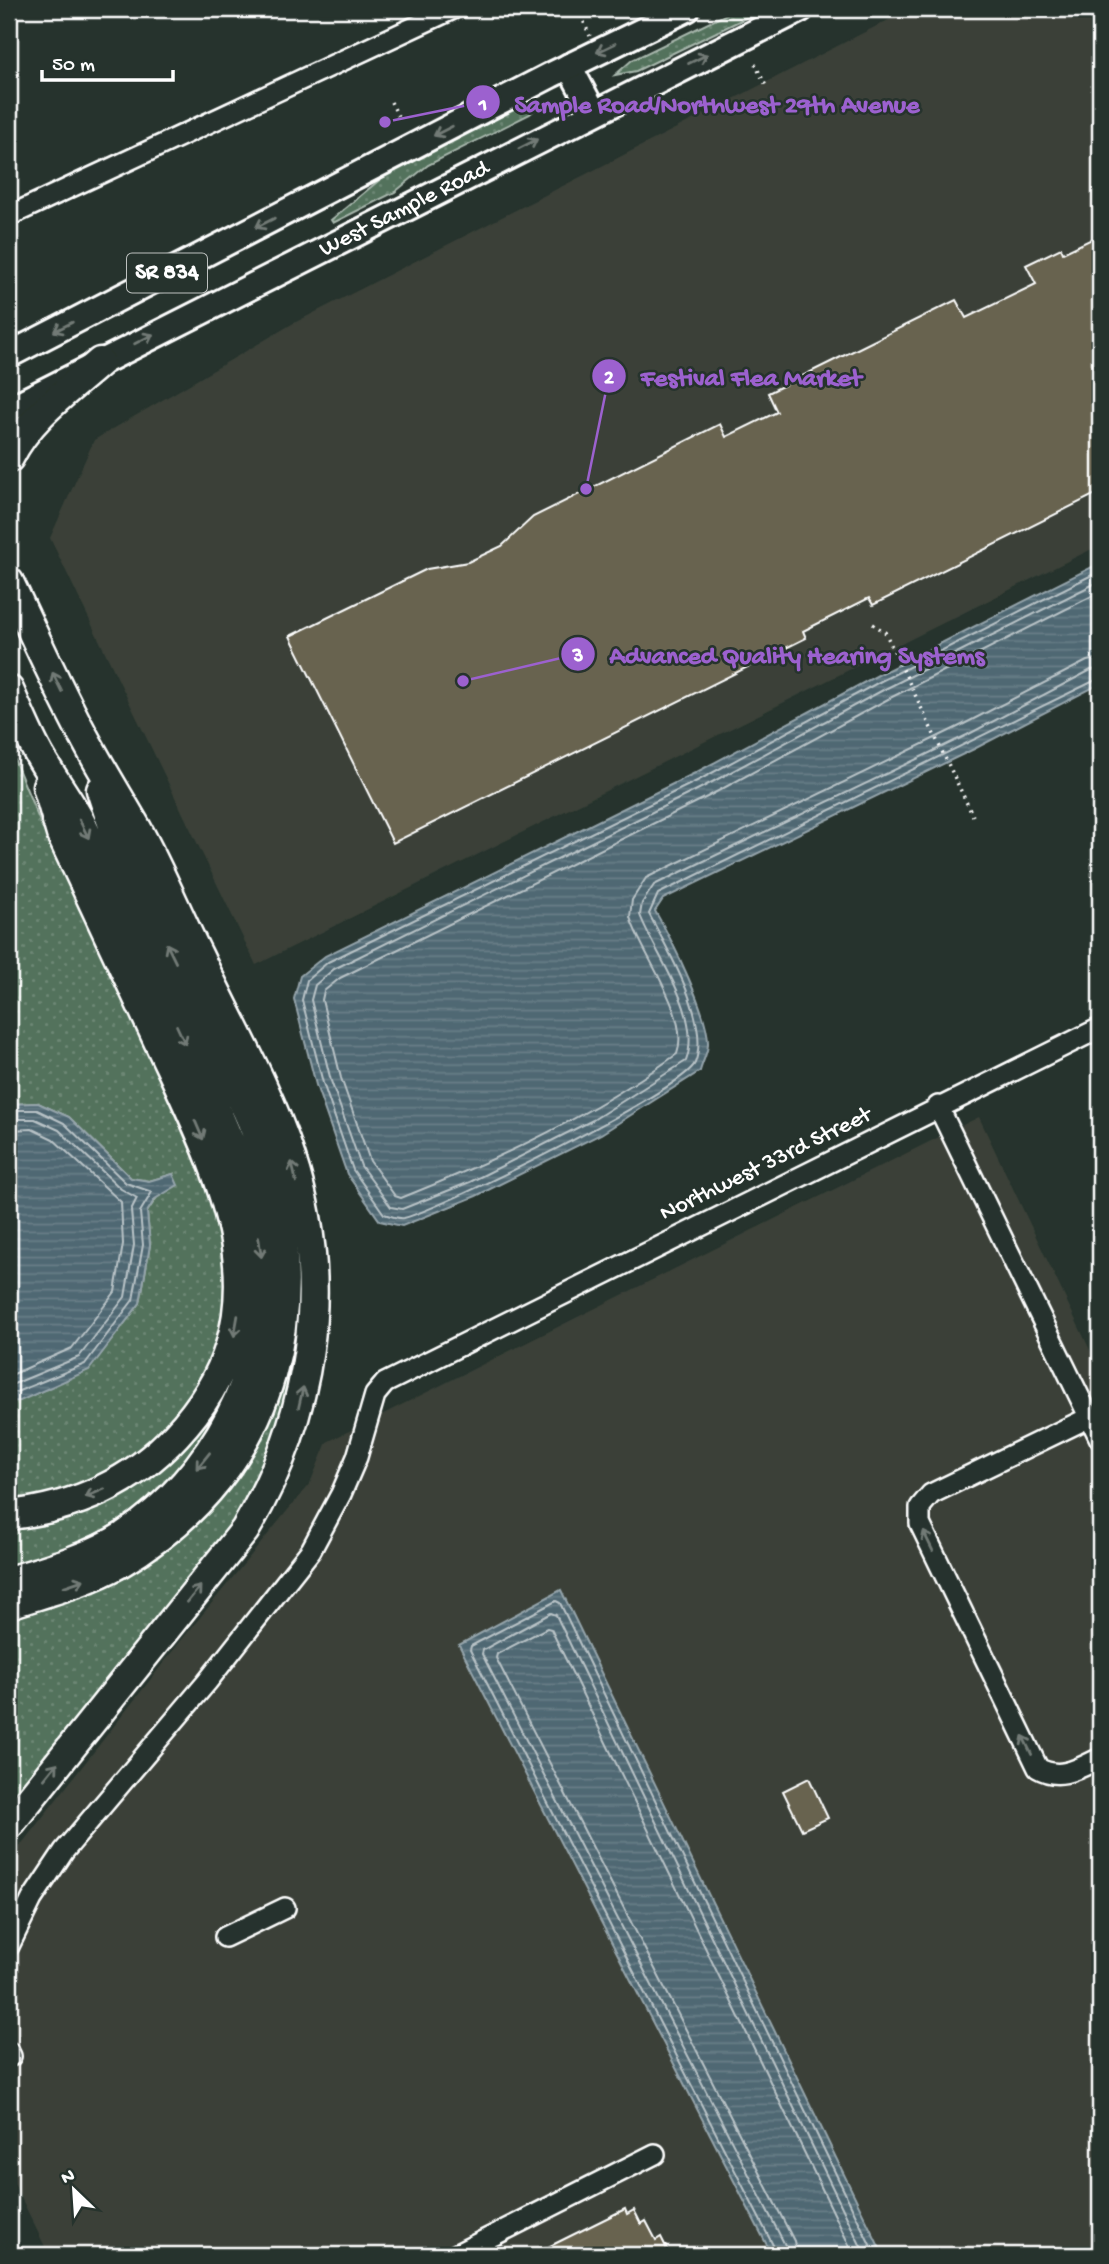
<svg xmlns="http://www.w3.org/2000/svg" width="1109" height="2264" font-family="'Gochi Hand',sans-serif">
<defs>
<pattern id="grass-dots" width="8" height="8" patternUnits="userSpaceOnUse" patternTransform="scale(1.75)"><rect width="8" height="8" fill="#53725c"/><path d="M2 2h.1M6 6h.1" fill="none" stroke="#6d8774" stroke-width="1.8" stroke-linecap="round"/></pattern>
<pattern id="water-rules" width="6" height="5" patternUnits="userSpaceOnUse" patternTransform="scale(1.75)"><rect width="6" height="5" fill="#4f6873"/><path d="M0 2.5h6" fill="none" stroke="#697f88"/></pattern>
</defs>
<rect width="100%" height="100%" fill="#26332d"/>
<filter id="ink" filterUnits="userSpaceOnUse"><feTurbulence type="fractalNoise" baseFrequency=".0143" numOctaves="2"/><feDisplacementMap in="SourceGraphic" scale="14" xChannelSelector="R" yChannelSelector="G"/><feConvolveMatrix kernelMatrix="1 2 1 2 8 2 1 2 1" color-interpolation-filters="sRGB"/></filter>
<g filter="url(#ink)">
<path fill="#3a4138" d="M 910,9 L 1100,9 L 1100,545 L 256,965 L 50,538 L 94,440 L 292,324 Z
M 979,1117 L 1100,1371 L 1100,2255 L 49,2255 L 9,2173 L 9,1860 L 179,1643 L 310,1483 L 327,1442 Z"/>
<path fill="url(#grass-dots)" stroke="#a9b8ae" stroke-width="2" d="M 737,9 L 764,9 L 636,71 L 615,75 L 632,60 Z
M 537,101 L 542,102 L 530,114 L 428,165 L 395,192 L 333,223 L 331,220 L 394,168 L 520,105 Z
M 9,747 L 43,829 L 159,1078 L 213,1201 L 226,1279 L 225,1306 L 214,1357 L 168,1432 L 94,1485 L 9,1505 L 9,1402 L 20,1400 L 89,1369 L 140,1303 L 150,1245 L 147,1212 L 173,1174 L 149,1181 L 131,1178 L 69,1117 L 38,1103 L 9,1104 Z
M 300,1298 L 299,1367 L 253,1502 L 9,1807 L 9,1618 C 46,1606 85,1596 120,1578 C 231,1518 285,1420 300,1298 Z
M 219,1402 L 222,1405 C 162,1506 118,1532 9,1568 L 9,1524 L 175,1450 Z"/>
<path fill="url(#water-rules)" stroke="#95a4ab" stroke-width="2" d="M 1100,563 L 1100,684 L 974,749 L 663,899 L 655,911 C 671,938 709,1015 708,1044 C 708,1052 702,1063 700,1071 L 601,1134 L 476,1196 L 402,1226 L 380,1221 L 347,1174 L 316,1085 L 294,999 L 300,976 L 325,956 L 695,773 L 878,675 Z
M 38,1103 L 69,1117 L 131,1178 L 149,1181 L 173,1174 L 178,1185 L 155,1199 L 147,1212 L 150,1245 L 140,1303 L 89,1370 L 20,1401 L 9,1402 L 9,1104 Z
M 561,1590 L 883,2255 L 772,2255 L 459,1645 Z"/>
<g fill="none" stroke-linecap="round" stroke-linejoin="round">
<path stroke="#b9c3c7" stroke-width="2" d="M 1100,571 L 881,681 L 699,780 L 328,962 L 307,980 L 302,1000 L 323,1083 L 353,1170 L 384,1214 C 390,1216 398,1219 404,1218 C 443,1208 684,1090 695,1063 C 711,1022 668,950 649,914 L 658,894 L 1100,678
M 1100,581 L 885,689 L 703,787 L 334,969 L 315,985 L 311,1000 L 331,1081 L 361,1166 L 391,1207 L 402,1209 L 470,1182 L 593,1120 L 686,1061 C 703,1014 656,957 640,915 L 642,903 L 654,885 L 967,735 L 1091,670 L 1100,669
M 1100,592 L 890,698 L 707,797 L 340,978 L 324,991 L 322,1000 L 341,1078 L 370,1161 L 395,1196 L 401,1198 C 497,1160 593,1115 677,1054 C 691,1015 641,954 630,917 L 632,900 L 646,878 L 962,725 L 1087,661 L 1100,658
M 9,1110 L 37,1110 L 64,1123 L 126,1183 L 152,1192 L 140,1212 L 143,1245 L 133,1300 L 85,1364 L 9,1395
M 9,1119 L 35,1119 L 59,1130 L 121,1189 L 137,1198 L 131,1210 L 134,1245 L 125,1297 L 79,1357 L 9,1386
M 9,1130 L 32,1129 L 53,1139 L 121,1202 L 123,1244 L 115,1292 L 72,1348 L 9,1376
M 778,2255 L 470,1650 L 471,1646 L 556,1601 L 560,1603 L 875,2255
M 787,2255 L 785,2245 L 482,1654 L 483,1650 L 551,1613 L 556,1615 L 865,2255
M 797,2255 L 794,2241 L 496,1658 L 497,1654 L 547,1628 L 551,1629 L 854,2255"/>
</g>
<path fill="#676350" stroke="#fff" stroke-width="2" d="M 1100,235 L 1100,492 L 873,605 L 869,598 L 803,631 L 806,638 L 393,843 L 290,636 L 427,569 L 468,562 L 502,546 L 533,517 L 720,424 L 726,437 L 777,412 L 768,393 L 956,300 L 966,318 L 1036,284 L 1026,265 L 1061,248 L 1063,253 Z
M 809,1778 L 828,1818 L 802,1830 L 783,1791 Z
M 625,2209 L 627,2214 L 634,2210 L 641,2224 L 646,2221 L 656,2240 L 661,2237 L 670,2255 L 532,2255 Z"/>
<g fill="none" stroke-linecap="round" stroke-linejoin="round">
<g stroke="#fff" stroke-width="24">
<path id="minor" d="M 9,216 L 453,9
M 938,1106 L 1100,1439
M 1090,1417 L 931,1494 L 920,1507 L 920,1524 L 1038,1768 C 1060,1781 1079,1768 1100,1758
M 225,1937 L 285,1908
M 9,1946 L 32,1899 L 64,1851 L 207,1682 L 311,1550 L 341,1494 L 357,1457 L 375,1395 L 385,1383 L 1100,1028
M 9,2052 L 11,2056
M 455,2255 L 655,2154"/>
</g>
<g stroke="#fff" stroke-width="30">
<g id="major">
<path d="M 569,66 L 593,111"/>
<path d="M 9,355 L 551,75 L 687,9"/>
<path id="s1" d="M 9,409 L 801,9"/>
</g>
</g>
<g stroke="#fff" stroke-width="33">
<path id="highway" d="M 9,458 C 29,418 67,391 100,362
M 9,582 C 35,636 59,692 88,744 C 103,772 120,799 136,827 C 159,868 177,913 198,955 C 230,1022 268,1088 291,1158 C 333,1285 312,1416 245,1530 L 9,1825
M 9,690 C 18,710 26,730 36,749 C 50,776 70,800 83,827 C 118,898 151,971 184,1042 C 217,1112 253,1181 262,1260 C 273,1367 213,1477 124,1536 C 89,1558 48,1569 9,1581
M 9,1515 C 74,1508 131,1484 176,1435 C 294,1309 221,1176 160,1045 C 127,975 94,904 61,834 L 47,786
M 9,1604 C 45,1592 84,1583 118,1564 C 282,1469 318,1296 254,1127 C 245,1104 233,1082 222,1060 C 180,971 130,884 101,790"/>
</g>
<path stroke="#fff" stroke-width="3.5" stroke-dasharray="2 5" stroke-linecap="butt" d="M 578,9 L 590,36
M 755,64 L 766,86
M 391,102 L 398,116
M 873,624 L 885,632 L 973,816"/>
<use href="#minor" stroke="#26332d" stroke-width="19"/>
<use href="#major" stroke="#26332d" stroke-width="24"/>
<use href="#highway" stroke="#26332d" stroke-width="28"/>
</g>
<defs><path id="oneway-shaft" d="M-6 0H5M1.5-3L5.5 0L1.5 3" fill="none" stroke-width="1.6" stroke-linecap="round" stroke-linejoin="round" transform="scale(1.75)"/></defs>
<g stroke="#727a76">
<use href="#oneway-shaft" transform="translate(606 48) rotate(154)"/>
<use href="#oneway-shaft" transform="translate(698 59) rotate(-26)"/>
<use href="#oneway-shaft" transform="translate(443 131) rotate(153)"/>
<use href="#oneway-shaft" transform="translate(528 144) rotate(-27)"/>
<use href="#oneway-shaft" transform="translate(265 223) rotate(153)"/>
<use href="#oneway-shaft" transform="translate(63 327) rotate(153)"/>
<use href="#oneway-shaft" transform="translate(144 339) rotate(-27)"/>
<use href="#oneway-shaft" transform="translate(57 682) rotate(-116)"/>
<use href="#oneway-shaft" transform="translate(84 829) rotate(63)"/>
<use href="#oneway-shaft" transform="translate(171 953) rotate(-116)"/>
<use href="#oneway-shaft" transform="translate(181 1035) rotate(65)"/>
<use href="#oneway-shaft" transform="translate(199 1130) rotate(67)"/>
<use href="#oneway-shaft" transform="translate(294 1172) rotate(-103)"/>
<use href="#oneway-shaft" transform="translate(260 1247) rotate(82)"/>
<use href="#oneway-shaft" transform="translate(236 1326) rotate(100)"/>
<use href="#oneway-shaft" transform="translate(301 1397) rotate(-77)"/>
<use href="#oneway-shaft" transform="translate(203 1461) rotate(129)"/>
<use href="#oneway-shaft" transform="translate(95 1493) rotate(157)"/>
<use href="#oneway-shaft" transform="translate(928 1541) rotate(-116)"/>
<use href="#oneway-shaft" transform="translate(74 1583) rotate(-19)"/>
<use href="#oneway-shaft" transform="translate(194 1594) rotate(-51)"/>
<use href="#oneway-shaft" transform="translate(1027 1745) rotate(-116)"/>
<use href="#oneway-shaft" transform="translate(51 1771) rotate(-51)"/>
</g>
</g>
<g text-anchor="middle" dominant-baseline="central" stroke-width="5" stroke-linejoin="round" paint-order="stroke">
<rect fill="#26332d" stroke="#bec2c0" stroke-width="2" x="127" y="253.5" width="80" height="39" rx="5"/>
<g font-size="23" font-weight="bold" fill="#fff">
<text x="167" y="273">SR 834</text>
</g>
<g font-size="24" fill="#fff" stroke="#26332d">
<text stroke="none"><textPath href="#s1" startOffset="443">West Sample Road</textPath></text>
<text transform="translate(766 1165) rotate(-26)">Northwest 33rd Street</text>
</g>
</g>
<path fill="none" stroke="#9c61cf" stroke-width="2.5" d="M385 122L483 102M586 489L609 376M463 681L578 654"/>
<g fill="#9c61cf" stroke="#26332d" stroke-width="2.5">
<circle cx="385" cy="122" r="7"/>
<circle cx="586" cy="489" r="7"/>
<circle cx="463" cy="681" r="7"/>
<circle cx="483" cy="102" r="18"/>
<circle cx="609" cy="376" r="18"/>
<circle cx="578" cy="654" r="18"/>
</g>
<g font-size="21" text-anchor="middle" font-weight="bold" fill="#fff">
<text x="483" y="110">1</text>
<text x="609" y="383">2</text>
<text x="578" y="661">3</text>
</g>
<g font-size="26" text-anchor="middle" font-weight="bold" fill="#9c61cf" stroke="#26332d" stroke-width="5" stroke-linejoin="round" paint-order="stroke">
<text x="717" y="112">Sample Road/Northwest 29th Avenue</text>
<text x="751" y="385">Festival Flea Market</text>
<text x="797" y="663">Advanced Quality Hearing Systems</text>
</g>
<rect width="1109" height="2264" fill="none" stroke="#26332d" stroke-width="35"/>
<rect x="18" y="18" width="1074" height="2229" fill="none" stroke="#fff" stroke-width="2.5" filter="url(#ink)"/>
<g transform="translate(74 2190) rotate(335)" stroke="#26332d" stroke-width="5" paint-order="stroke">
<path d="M0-5L12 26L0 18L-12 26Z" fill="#ffffff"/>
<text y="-10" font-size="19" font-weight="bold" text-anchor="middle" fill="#ffffff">N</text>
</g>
<path d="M42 70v10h131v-10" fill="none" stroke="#ffffff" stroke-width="3.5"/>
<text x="52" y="70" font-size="21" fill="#ffffff" stroke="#26332d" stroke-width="5" paint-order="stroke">50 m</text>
</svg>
